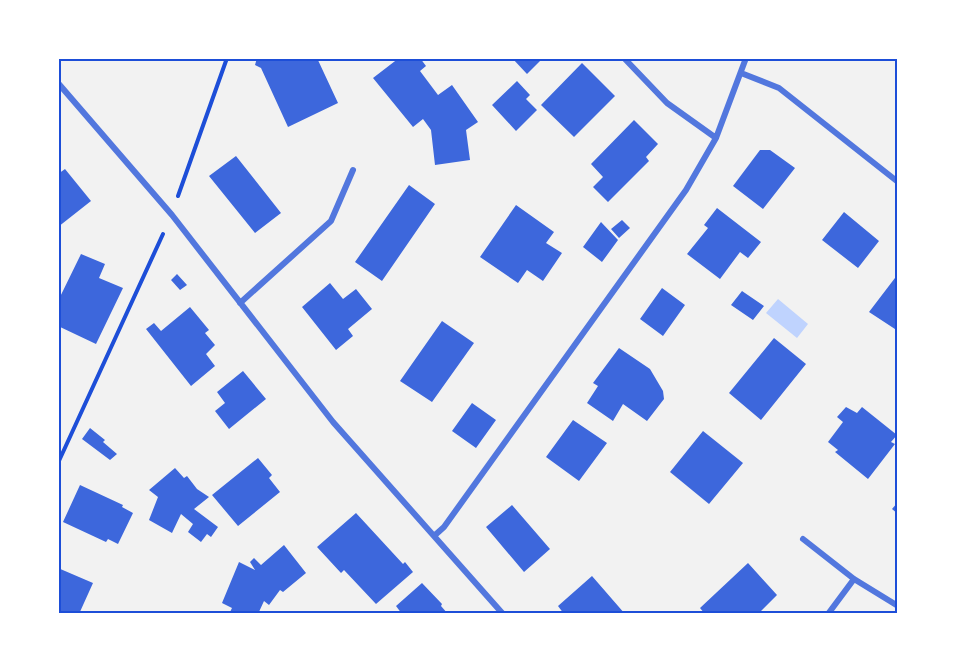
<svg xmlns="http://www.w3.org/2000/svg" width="956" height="672" font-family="Figtree,sans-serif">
<rect width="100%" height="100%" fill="#f2f2f2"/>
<path fill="#bfd3fe" d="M 778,299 L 808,324 L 797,338 L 766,313 Z"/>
<path fill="#3d67dc" d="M 257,58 L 317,58 L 338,103 L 288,127 L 261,68 L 255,65 Z
M 399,58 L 420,58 L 426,66 L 420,71 L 438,95 L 452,85 L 478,122 L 466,130 L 470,160 L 435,165 L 431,130 L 423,119 L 413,127 L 373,78 Z
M 512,58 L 543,58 L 527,74 Z
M 582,63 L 615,96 L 574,137 L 541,105 Z
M 517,81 L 530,95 L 526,99 L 537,110 L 516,131 L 492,105 Z
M 634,120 L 658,144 L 646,157 L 649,161 L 608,202 L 593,187 L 603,177 L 591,164 Z
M 760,150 L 770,150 L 795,168 L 763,209 L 733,186 Z
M 236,156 L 281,213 L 255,233 L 209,176 Z
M 65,169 L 91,201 L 58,227 L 58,174 Z
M 409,185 L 435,204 L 382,281 L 355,262 Z
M 516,205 L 554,232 L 546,243 L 562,253 L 543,281 L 527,270 L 518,283 L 480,257 Z
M 717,208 L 761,242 L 748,258 L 740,252 L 720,279 L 687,254 L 708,228 L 704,225 Z
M 844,212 L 879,241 L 858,268 L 822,240 Z
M 622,220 L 630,228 L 619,238 L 611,229 Z
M 601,222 L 618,240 L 602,262 L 583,247 Z
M 81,254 L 105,264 L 99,278 L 123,288 L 96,344 L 58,326 L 58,301 Z
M 177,274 L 187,285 L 180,290 L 171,280 Z
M 898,274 L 898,331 L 869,312 Z
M 330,283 L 343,299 L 356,289 L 372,309 L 348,329 L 353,336 L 336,350 L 302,307 Z
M 662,288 L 685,305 L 663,336 L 640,319 Z
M 742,291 L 764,306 L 753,320 L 731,305 Z
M 190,307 L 209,330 L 205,333 L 215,345 L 206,354 L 215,366 L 191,386 L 146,329 L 154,323 L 161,331 Z
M 442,321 L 474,343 L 432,402 L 400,381 Z
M 774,338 L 806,364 L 761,420 L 729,393 Z
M 619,348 L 650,369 L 663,391 L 664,399 L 647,421 L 623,404 L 613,421 L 587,403 L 598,386 L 593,383 Z
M 243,371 L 266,399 L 229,429 L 215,411 L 225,403 L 217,392 Z
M 472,403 L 496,420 L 476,448 L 452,431 Z
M 846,407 L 857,413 L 862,407 L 897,435 L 891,442 L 895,444 L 868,479 L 835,452 L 838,450 L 828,442 L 843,422 L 837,417 Z
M 573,420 L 607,443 L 579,481 L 546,457 Z
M 90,428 L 105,440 L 103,442 L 117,454 L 110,460 L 82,439 Z
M 703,431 L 743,463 L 709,504 L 670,472 Z
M 258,458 L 272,475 L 269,478 L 280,492 L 238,526 L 212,495 Z
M 175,468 L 184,478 L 187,476 L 197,489 L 209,497 L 194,509 L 218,527 L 211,537 L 207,534 L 201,542 L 188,532 L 193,524 L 181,514 L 172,533 L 149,520 L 158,497 L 149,490 Z
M 80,485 L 123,505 L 122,507 L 133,513 L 118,544 L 108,539 L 106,542 L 63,522 Z
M 898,502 L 898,514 L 892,509 Z
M 512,505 L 550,549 L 524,572 L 486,527 Z
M 356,513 L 403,564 L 405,562 L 413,572 L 376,604 L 344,570 L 341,573 L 317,547 Z
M 284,545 L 306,573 L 283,592 L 280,590 L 269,605 L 264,601 L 258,614 L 229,614 L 232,608 L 222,603 L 239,562 L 255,570 L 250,562 L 254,558 L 261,565 Z
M 748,563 L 777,595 L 758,614 L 705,614 L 700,608 Z
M 58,568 L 93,583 L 79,614 L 58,614 Z
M 592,576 L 625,614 L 564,614 L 558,606 Z
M 422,583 L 442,604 L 441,606 L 448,614 L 402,614 L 396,606 Z"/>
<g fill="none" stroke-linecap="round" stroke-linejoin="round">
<path stroke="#1d4ed8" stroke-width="4" d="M 178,196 L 227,58
M 58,463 L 163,234"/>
<path stroke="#5277de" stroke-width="6" d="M 624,58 L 667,103 L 716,138
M 741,73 L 779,88 L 898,182
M 58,83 L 172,215 L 333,422 L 503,614
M 240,303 L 331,221 L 353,170
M 434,536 L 444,527 L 686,190 L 716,138 L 746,58
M 803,539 L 854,579 L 898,606
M 828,614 L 854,579"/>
</g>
<rect width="956" height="672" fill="none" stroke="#ffffff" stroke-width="120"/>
<rect x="60" y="60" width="836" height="552" fill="none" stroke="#1d4ed8" stroke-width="2"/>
</svg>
